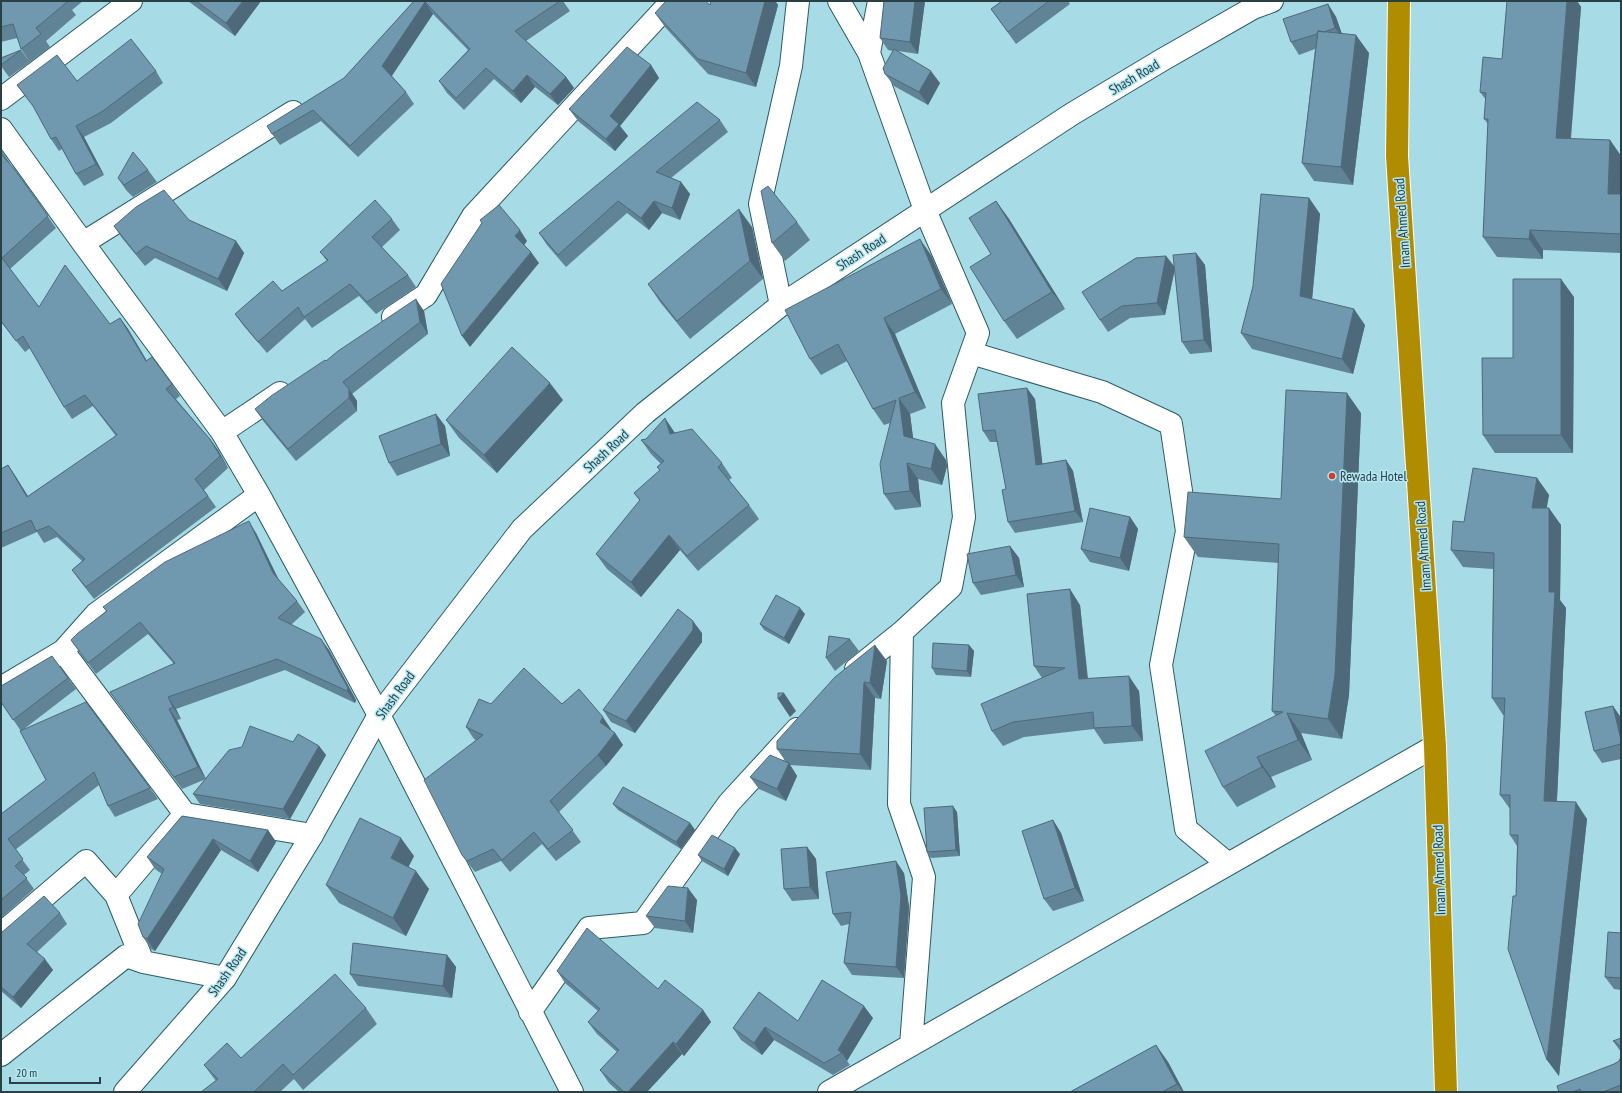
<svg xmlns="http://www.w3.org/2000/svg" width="1622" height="1093" font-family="'PT Sans Narrow',sans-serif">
<rect width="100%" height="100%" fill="#a7dbe5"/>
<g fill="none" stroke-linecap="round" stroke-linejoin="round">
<g stroke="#2b5c65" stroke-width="24">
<path id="street" d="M 839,1 L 869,53
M 879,1 L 869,53 L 925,210 L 978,333 L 953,403 L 964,517 L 951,587 L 902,632 L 899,804 L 924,877 L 911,1045
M 1,99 L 131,1
M 1,129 L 83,243 L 222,432 L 259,495 L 379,715 L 572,1092
M 83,243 L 293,112
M 781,305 L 760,204 L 791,66 L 798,1
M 393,317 L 426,295 L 473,216 L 672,1
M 971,353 L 1102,392 L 1171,424 L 1187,531 L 1161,665 L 1186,829 L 1228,864
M 222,432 L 280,393
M 63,651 L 185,814
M 856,669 L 902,632
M 1,688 L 63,651 L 96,614 L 259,495
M 116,895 L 185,814 L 312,835
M 1,934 L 86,861 L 116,895 L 143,962
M 530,1012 L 589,928 L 643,923 L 729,803 L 797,729
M 1,1055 L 126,956 L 143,962 L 225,978
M 829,1092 L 1435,746"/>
</g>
<g stroke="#2b5c65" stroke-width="24">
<path id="secondary" d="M 125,1092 L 225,978 L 312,835 L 379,715 L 522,529 L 645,413 L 781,305 L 1072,114 L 1162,60 L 1253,8 L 1272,1"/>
</g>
<g stroke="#fff" stroke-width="24">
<path id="highway" d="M 1399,1 L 1397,156 L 1435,746 L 1446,1092"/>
</g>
<use href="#street" stroke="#fff" stroke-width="22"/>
<use href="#secondary" stroke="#fff" stroke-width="22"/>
<use href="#highway" stroke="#b08d00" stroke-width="22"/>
</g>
<path fill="#608396" d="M 1,1 L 83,1 L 72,10 L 76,15 L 46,41 L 50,47 L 30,62 L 21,49 L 17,38 L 1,42 Z
M 188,1 L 261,1 L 235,36 Z
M 414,1 L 563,1 L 570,11 L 526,41 L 566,77 L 574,88 L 558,105 L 535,87 L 521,103 L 494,79 L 464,110 L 447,93 L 439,81 L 468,50 L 433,14 L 392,76 L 406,92 L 414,104 L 358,157 L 321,121 L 280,145 L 272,134 L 344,78 Z
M 711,1 L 775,1 L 778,5 L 756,87 L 708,74 L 665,27 L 655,13 L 710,5 Z
M 884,1 L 925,1 L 918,54 L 898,51 L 940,83 L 928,105 L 894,86 L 885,74 L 893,51 L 888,50 L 880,38 Z
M 1002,1 L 1068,1 L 1070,4 L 1016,44 L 991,9 Z
M 1507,1 L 1577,1 L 1581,7 L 1571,139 L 1610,140 L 1621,156 L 1621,253 L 1543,250 L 1543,259 L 1497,257 L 1483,237 L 1488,124 L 1484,119 L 1486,100 L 1480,92 L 1502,59 Z
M 1328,4 L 1336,17 L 1342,34 L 1369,53 L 1353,185 L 1314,181 L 1302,163 L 1315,49 L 1299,55 L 1291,42 Z
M 21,50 L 30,62 L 9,77 L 1,66 L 1,58 Z
M 651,65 L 659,78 L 620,126 L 628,136 L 615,151 L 578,121 L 569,109 Z
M 156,71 L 163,83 L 111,123 L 84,137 L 104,175 L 84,186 L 76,174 L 62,149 L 59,151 L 51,139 L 36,110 L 17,85 L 77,81 Z
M 720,120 L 728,132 L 671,178 L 681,182 L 690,194 L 680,220 L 662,213 L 649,230 L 627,213 L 566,267 L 547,245 L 539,233 Z
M 1,150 L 10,163 L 9,163 L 15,170 L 56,228 L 10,269 L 39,307 L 110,324 L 120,318 L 128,329 L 147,361 L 172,384 L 180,396 L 176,399 L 210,439 L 218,450 L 228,468 L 204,490 L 216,507 L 94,599 L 80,581 L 72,570 L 82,561 L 57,537 L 44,543 L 37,532 L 1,548 L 1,469 L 8,465 L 16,477 L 28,496 L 116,436 L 93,406 L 72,419 L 64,407 L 30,348 L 25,352 L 1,322 Z
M 148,170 L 157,182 L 133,197 L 126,190 L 118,178 Z
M 1309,198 L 1320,214 L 1312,299 L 1365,325 L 1353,374 L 1252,349 L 1241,333 Z
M 996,201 L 1009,219 L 1065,309 L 1017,339 L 1004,321 L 991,254 Z
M 392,219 L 400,230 L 382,247 L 408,275 L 416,287 L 376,314 L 359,296 L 312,328 L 305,319 L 267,353 L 243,325 L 235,314 L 282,291 L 327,261 L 320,252 Z
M 189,220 L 236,241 L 244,253 L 227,291 L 155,258 L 145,266 L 122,238 L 114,226 Z
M 797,222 L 810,240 L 785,261 L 772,243 Z
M 752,227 L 763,279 L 690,339 L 660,302 L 648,284 Z
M 1196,253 L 1205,265 L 1212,352 L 1190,354 L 1182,342 L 1175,269 L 1165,315 L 1130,318 L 1108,332 L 1100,320 L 1166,256 L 1175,267 Z
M 931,255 L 952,304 L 895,334 L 926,408 L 910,414 L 913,439 L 946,460 L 947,466 L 942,485 L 918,479 L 921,507 L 895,510 L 884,494 L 890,423 L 884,425 L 873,409 L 847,361 L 821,375 L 810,359 Z
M 1574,297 L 1573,453 L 1495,453 L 1483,435 L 1513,358 Z
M 424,311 L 428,334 L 352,394 L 357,401 L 357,411 L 296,461 L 264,422 L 255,409 L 326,361 Z
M 1035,399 L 1042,464 L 1066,460 L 1073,471 L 1083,522 L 1015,533 L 1008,522 L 1006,489 L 997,442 L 990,442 L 983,431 Z
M 563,400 L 497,473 L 459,438 L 446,420 Z
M 1361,413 L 1349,695 L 1342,739 L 1301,733 L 1312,760 L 1271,777 L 1276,787 L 1237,807 L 1223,787 L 1276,716 L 1272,711 L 1279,563 L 1198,557 L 1184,537 L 1281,499 Z
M 436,414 L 445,426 L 450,456 L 397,476 L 389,463 Z
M 675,433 L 722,463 L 732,478 L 729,480 L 749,505 L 759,519 L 698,571 L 680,550 L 641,597 L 607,569 L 596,554 L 640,501 L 634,493 L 660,471 L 657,467 L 661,464 L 651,454 L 641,440 Z
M 1537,478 L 1549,495 L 1546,508 L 1561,525 L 1560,600 L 1566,608 L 1557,801 L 1587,819 L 1559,1076 L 1547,1060 L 1516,896 L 1517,846 L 1510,835 L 1510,809 L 1500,795 L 1504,715 L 1503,715 L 1492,698 L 1493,569 L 1463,567 L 1451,550 Z
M 1130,517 L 1138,529 L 1129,571 L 1090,562 L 1081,549 Z
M 256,533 L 279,580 L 297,601 L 305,612 L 291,625 L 329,650 L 356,700 L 355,703 L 285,670 L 176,709 L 181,719 L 177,720 L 206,779 L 182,789 L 110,692 L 174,664 L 148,634 L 96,674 L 71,640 L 106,611 L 103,607 Z
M 1010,546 L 1019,558 L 1024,587 L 981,595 L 973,583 Z
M 1080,605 L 1088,678 L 1139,691 L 1143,741 L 1104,744 L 1094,729 L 1024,737 L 1003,746 L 992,731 L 1042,678 L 1034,666 Z
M 805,614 L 789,644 L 764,630 L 760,624 Z
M 702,633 L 702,642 L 635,733 L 611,722 L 603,710 Z
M 850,639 L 859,651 L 835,671 L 826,658 Z
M 969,645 L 974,651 L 971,677 L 936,675 L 932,668 Z
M 887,661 L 881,699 L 875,698 L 871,770 L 790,765 L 797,776 L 786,801 L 759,789 L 750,777 L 786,762 L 777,749 Z
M 68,678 L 76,689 L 24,729 L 150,788 L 158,799 L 115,817 L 108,806 L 99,785 L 15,850 L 30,870 L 24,875 L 34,889 L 1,918 L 1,814 L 46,780 L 21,731 L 1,702 Z
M 491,704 L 562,704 L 611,729 L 610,730 L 615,733 L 623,745 L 606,766 L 559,812 L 581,842 L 556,861 L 542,844 L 510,872 L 501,861 L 475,872 L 462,855 L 476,740 L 474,739 L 466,727 Z
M 1613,706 L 1621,718 L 1621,759 L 1602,763 L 1594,751 Z
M 293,742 L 319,746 L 326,755 L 290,819 L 200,804 L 193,794 Z
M 613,804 L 690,823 L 695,830 L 681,849 L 618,810 Z
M 957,812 L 960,856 L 931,858 L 927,852 Z
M 182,816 L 268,830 L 276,842 L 258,872 L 221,850 L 155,951 L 151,949 L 143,937 L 162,874 L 155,869 L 147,857 Z
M 1053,820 L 1061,833 L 1084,901 L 1053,911 L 1044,899 Z
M 807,847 L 816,859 L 819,899 L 792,901 L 784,889 Z
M 740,854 L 728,876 L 702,861 L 698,855 Z
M 414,856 L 408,867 L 429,889 L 406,936 L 339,903 L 326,885 Z
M 904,873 L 909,907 L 904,978 L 852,975 L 844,963 L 849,924 L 841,926 L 833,914 Z
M 697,900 L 693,933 L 655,928 L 646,916 Z
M 60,913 L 67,924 L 37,952 L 53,970 L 21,1008 L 1,991 L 1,933 Z
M 1621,933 L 1621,990 L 1614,989 L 1605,977 Z
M 447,955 L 456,967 L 452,998 L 358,986 L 350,974 Z
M 557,971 L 658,989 L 703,1010 L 711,1022 L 684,1056 L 682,1054 L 647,1092 L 619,1092 L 609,1083 L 600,1070 L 617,1052 L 597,1034 L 588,1022 L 598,1011 L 565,983 Z
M 366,1008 L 377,1024 L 303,1090 L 294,1079 L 280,1092 L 201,1092 L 216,1081 L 204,1065 L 241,1058 Z
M 873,1018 L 847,1061 L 850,1065 L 833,1075 L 774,1040 L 762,1055 L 741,1040 L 733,1028 L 798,1021 Z
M 1621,1038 L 1621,1052 L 1613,1041 Z
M 1156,1045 L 1168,1062 L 1184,1092 L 1070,1092 Z
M 1621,1057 L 1621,1092 L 1559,1092 L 1614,1064 L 1619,1061 Z"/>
<path fill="#4e6a7a" d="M 243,1 L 261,1 L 235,36 L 226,23 Z
M 765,1 L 775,1 L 778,5 L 756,87 L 746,73 Z
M 915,1 L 925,1 L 918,54 L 910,42 Z
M 1567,1 L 1577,1 L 1581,7 L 1569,157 L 1556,138 Z
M 425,2 L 433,14 L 390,78 L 382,66 Z
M 1328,4 L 1336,17 L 1344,40 L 1335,28 Z
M 1356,35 L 1369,53 L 1353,185 L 1341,167 Z
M 651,65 L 659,78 L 620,126 L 628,136 L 615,151 L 606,139 L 610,116 Z
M 931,71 L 940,83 L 928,105 L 919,92 Z
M 527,75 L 535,87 L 521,103 L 513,91 Z
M 566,77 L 574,88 L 558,105 L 550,94 Z
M 76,126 L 84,137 L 104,175 L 96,164 Z
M 1610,140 L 1621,156 L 1621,212 L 1608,194 Z
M 681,182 L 690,194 L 680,220 L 672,208 Z
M 1309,198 L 1320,214 L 1311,311 L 1300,296 Z
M 654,201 L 662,213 L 649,230 L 641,218 Z
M 996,201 L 1009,219 L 1065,309 L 1052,292 Z
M 739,209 L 752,227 L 763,279 L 750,261 Z
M 520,230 L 527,241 L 523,247 L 515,236 Z
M 1530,230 L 1543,250 L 1543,259 L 1529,239 Z
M 920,239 L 931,255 L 952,304 L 941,289 Z
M 236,241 L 244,253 L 227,291 L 218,279 Z
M 531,252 L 539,263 L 470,347 L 462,336 Z
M 1196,253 L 1205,265 L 1212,352 L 1204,340 Z
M 1166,256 L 1175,268 L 1165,315 L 1157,303 Z
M 1561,279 L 1574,297 L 1573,453 L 1561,435 Z
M 416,299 L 424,311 L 428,334 L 420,322 Z
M 1354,309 L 1365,325 L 1353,374 L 1342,359 Z
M 120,318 L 128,329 L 154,373 L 146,361 Z
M 884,318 L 895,334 L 926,408 L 915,392 Z
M 550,383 L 563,400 L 497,473 L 484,455 Z
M 1027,388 L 1035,399 L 1044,477 L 1036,465 Z
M 349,389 L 357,401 L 357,411 L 349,398 Z
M 1347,393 L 1361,413 L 1349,695 L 1342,739 L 1328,719 Z
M 899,398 L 910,414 L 915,452 L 904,436 Z
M 436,414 L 445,426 L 450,456 L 441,444 Z
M 665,418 L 675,433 L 670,434 Z
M 210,439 L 218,450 L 228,468 L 220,456 Z
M 935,444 L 946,460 L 947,466 L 942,485 L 931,469 Z
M 1066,460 L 1073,471 L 1083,522 L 1075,511 Z
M 907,463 L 918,479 L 921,507 L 910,491 Z
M 8,465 L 16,477 L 35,508 L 27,497 Z
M 1537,478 L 1549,495 L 1544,524 L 1532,508 Z
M 1549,508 L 1561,525 L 1560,600 L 1566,608 L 1556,818 L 1544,801 L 1549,592 Z
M 1130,517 L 1138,529 L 1129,571 L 1120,558 Z
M 249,521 L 256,533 L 281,585 L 273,573 Z
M 669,535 L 680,550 L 641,597 L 631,582 Z
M 1010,546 L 1019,558 L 1024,587 L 1016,575 Z
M 1070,589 L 1080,605 L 1089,694 L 1079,679 Z
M 800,608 L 805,614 L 789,644 L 784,638 Z
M 693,621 L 702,633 L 702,642 L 635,733 L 626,721 Z
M 321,639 L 329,650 L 356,700 L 355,703 L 347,691 Z
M 875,645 L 887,661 L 881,699 L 870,683 Z
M 969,645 L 974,651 L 971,677 L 967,671 Z
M 1129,676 L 1139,691 L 1143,741 L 1132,726 Z
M 864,682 L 875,698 L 871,770 L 860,754 Z
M 784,693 L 796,711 L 790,717 L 778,699 Z
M 168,697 L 176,709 L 181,719 L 173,707 Z
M 1613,706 L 1621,718 L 1621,740 Z
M 169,709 L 177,720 L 206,779 L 198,767 Z
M 1287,713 L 1301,733 L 1312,760 L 1298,740 Z
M 603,717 L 611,729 L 608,734 L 600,722 Z
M 615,733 L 623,745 L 606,766 L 598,755 Z
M 319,746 L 326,755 L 290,819 L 283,809 Z
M 1257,757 L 1271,777 L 1276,787 L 1262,767 Z
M 789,763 L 797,776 L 786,801 L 777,789 Z
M 1576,802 L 1587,819 L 1559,1076 L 1547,1060 Z
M 953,806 L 957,812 L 960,856 L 956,850 Z
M 1053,820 L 1061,833 L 1084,901 L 1075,888 Z
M 690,823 L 695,830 L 681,849 L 676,842 Z
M 268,830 L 276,842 L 258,872 L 250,861 Z
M 401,838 L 414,856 L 404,876 L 391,858 Z
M 213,839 L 221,850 L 155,951 L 147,939 Z
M 807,847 L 816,859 L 819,899 L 810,887 Z
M 735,848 L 740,854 L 728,876 L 724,869 Z
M 896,861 L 904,873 L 909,907 L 904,978 L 896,967 Z
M 416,871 L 429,889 L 406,936 L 393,918 Z
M 688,888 L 697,900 L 693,933 L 685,921 Z
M 447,955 L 456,967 L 452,998 L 443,986 Z
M 45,959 L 53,970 L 21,1008 L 13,997 Z
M 864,1006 L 873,1018 L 847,1061 L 842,1053 L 838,1050 Z
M 703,1010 L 711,1022 L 684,1056 L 676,1044 Z
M 765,1027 L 774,1040 L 762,1055 L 754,1043 Z
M 673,1042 L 682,1054 L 647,1092 L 628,1092 Z
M 1156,1045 L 1168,1062 L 1184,1092 L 1183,1092 L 1177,1084 Z"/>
<path fill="#7098ae" stroke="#4e6a7a" d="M 1,1 L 66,1 L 67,2 L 36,28 L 41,34 L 21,49 L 13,24 L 1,27 Z
M 196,1 L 243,1 L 226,23 Z
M 414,1 L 560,1 L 515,31 L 566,77 L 550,94 L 527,75 L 513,91 L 486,68 L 456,98 L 439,81 L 470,49 L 425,2 L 382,66 L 406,92 L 350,146 L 313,110 L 272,134 L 267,126 L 344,78 Z
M 666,1 L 705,1 L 710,5 L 711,1 L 765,1 L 746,73 L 698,59 L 655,13 Z
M 884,1 L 915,1 L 910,42 L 880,38 Z
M 1002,1 L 1049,1 L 1008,32 L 991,9 Z
M 1507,1 L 1567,1 L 1556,138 L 1610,140 L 1608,194 L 1621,194 L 1621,234 L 1530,230 L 1529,239 L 1483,237 L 1488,119 L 1484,119 L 1486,93 L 1480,92 L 1483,57 L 1502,59 Z
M 1328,4 L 1335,28 L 1324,32 L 1318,31 L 1317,34 L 1291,42 L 1283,19 Z
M 1318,31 L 1356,35 L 1341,167 L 1302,163 Z
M 131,39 L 156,71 L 103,111 L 76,126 L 96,164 L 76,174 L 56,137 L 51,139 L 33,106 L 17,85 L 57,55 L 77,81 Z
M 627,47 L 651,65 L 610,116 L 619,124 L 606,139 L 569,109 Z
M 894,49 L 931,71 L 919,92 L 885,74 L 883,68 Z
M 21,50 L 1,65 L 1,58 Z
M 697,102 L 720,120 L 656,172 L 681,182 L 672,208 L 654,201 L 641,218 L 618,201 L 558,255 L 539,233 Z
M 133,152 L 148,170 L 124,185 L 118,178 Z
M 1,154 L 15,170 L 48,216 L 2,258 L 39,307 L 65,265 L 110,324 L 120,318 L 146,361 L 152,357 L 172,384 L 166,389 L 210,439 L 220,456 L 195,479 L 208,496 L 86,587 L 72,570 L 85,559 L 49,526 L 36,531 L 31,520 L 1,533 L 1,469 L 8,465 L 27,497 L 117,435 L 85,395 L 64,407 L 23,336 L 16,341 L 1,321 Z
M 768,186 L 797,222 L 772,243 L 761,191 Z
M 164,190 L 189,220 L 236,241 L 218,279 L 146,246 L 136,254 L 114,226 L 136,207 Z
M 1261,194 L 1309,198 L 1300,296 L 1354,309 L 1342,359 L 1241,333 L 1253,286 Z
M 375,200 L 392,219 L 372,237 L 408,275 L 367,302 L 350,284 L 304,317 L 298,307 L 258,342 L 235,314 L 273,281 L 282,291 L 328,260 L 320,252 Z
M 996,201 L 1052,292 L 1004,321 L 970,267 L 991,254 L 969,218 Z
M 499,205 L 520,230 L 515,236 L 531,252 L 462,336 L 441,284 L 482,223 L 480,220 Z
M 739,209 L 750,261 L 677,321 L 648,284 Z
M 920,239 L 941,289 L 884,318 L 915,392 L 899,398 L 904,436 L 935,444 L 935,450 L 931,469 L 907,463 L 910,491 L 884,494 L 880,464 L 896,400 L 873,409 L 838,344 L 810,359 L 785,310 Z
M 1196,253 L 1204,340 L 1182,342 L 1173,255 Z
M 1166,256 L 1157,303 L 1122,306 L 1100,320 L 1082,292 L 1136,258 Z
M 1513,279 L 1561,279 L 1561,435 L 1483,435 L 1482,358 L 1513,358 Z
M 416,299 L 420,322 L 343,382 L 349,389 L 349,398 L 288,449 L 255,409 L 271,396 L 325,360 L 326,361 L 338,351 Z
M 512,347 L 550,383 L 484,455 L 446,420 Z
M 1027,388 L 1036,465 L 1066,460 L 1075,511 L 1008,522 L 1002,490 L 1006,489 L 995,430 L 983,431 L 978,394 Z
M 1286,390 L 1347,393 L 1335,675 L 1328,719 L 1287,713 L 1298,740 L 1257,757 L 1262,767 L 1223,787 L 1205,751 L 1283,712 L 1272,711 L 1279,544 L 1184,537 L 1188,492 L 1281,499 Z
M 436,414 L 441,444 L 389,463 L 379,436 Z
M 665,418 L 670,434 L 692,429 L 722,463 L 718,467 L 749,505 L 687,556 L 669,535 L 631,582 L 596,554 L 640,500 L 634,493 L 660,470 L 657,467 L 664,461 L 641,440 L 646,439 Z
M 1473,468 L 1537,478 L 1532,508 L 1549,508 L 1549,592 L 1555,592 L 1544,801 L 1576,802 L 1547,1060 L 1508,949 L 1513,896 L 1516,896 L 1518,835 L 1510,835 L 1510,795 L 1500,795 L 1505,698 L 1492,698 L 1494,553 L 1451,550 L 1453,521 L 1464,522 Z
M 1090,508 L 1130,517 L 1120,558 L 1081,549 Z
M 249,521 L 273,573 L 297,601 L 278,618 L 321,639 L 348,688 L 347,691 L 277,659 L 168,697 L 173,707 L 169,709 L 198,767 L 174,777 L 110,692 L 175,663 L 140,622 L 88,663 L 71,640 L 78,633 L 107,611 L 103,607 L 165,562 Z
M 1010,546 L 1016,575 L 973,583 L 967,554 Z
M 1070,589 L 1079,679 L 1129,676 L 1132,726 L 1094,728 L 1093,712 L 1013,722 L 992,731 L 981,704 L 1065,668 L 1034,666 L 1027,594 Z
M 776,595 L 800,608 L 784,638 L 760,624 Z
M 678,609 L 693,621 L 693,630 L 626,721 L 603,710 Z
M 829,636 L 850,639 L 826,658 Z
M 933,643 L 969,645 L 967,671 L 932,668 Z
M 875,645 L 870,683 L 864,682 L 860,754 L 777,749 L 777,741 L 835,677 Z
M 52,656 L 68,678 L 13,720 L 1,702 L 1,686 Z
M 524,668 L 562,704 L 579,689 L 603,717 L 600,722 L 615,733 L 598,755 L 550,801 L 573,830 L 548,849 L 534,832 L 502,860 L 493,849 L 467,861 L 462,855 L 424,780 L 483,735 L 466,727 L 479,699 L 491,704 Z
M 778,693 L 784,693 L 778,699 Z
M 86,702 L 150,788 L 108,806 L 94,772 L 8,839 L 23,859 L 15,866 L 27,878 L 1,900 L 1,814 L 46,780 L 20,731 Z
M 1613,706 L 1621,740 L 1621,744 L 1594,751 L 1585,712 Z
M 250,726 L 293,742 L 298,734 L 319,746 L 283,809 L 193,794 L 229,750 L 242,747 Z
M 770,755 L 789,763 L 777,789 L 750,777 Z
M 623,787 L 690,823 L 676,842 L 613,804 Z
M 953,806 L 956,850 L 927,852 L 924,808 Z
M 182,816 L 268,830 L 250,861 L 213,839 L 147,939 L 143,937 L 138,924 L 164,869 L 147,857 Z
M 360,818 L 401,838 L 391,858 L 416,871 L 393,918 L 326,885 Z
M 1053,820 L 1075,888 L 1044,899 L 1022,831 Z
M 712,835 L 735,848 L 724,869 L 698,855 Z
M 807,847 L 810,887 L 784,889 L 781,849 Z
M 896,861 L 901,896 L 896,967 L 844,963 L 851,912 L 833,914 L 826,872 Z
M 668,886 L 688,888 L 685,921 L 646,916 Z
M 44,896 L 60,913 L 27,944 L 45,959 L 13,997 L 1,987 L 1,933 Z
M 587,928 L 658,989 L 665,980 L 703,1010 L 676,1044 L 673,1042 L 628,1092 L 624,1092 L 600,1070 L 619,1050 L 588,1022 L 600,1009 L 557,971 Z
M 1608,932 L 1621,933 L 1621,978 L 1605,977 Z
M 353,943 L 447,955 L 443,986 L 350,974 Z
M 335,974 L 366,1008 L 293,1075 L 283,1064 L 254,1092 L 201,1092 L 218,1079 L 204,1065 L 227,1043 L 241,1058 Z
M 822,980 L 864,1006 L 838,1050 L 842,1053 L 824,1063 L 765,1027 L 754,1043 L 733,1028 L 759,992 L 798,1021 Z
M 1621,1038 L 1621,1048 L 1618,1044 L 1613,1041 Z
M 1156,1045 L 1177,1084 L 1162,1092 L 1070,1092 Z
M 1621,1057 L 1621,1085 L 1603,1092 L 1582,1092 L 1580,1089 L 1573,1092 L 1559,1092 L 1557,1086 L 1614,1064 L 1619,1061 Z"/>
<circle fill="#cd412c" stroke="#b4e8f3" stroke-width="1.5" cx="1332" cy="476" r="4"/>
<g text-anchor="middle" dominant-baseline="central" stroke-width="3" stroke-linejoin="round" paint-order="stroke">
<g font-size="14" fill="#2b4044" stroke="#b4e8f3">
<text transform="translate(1134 77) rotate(-31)">Shash Road</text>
<text transform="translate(1402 223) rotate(-94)">Imam Ahmed Road</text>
<text transform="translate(861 252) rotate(-33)">Shash Road</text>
<text transform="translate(606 451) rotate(-43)">Shash Road</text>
<text transform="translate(1423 546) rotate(-94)">Imam Ahmed Road</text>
<text transform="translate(395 695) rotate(-54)">Shash Road</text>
<text transform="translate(1439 870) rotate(-92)">Imam Ahmed Road</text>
<text transform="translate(227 972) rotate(-55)">Shash Road</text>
</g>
<g font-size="14" fill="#2b4044" stroke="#b4e8f3" text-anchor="start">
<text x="1340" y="476">Rewada Hotel</text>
</g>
</g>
<rect width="1622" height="1093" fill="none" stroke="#2b4044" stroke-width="4"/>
<path d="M10 1077v6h90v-6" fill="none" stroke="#2b4044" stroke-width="2"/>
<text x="16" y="1077" font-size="12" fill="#2b4044" stroke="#b4e8f3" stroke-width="3" paint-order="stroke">20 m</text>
</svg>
